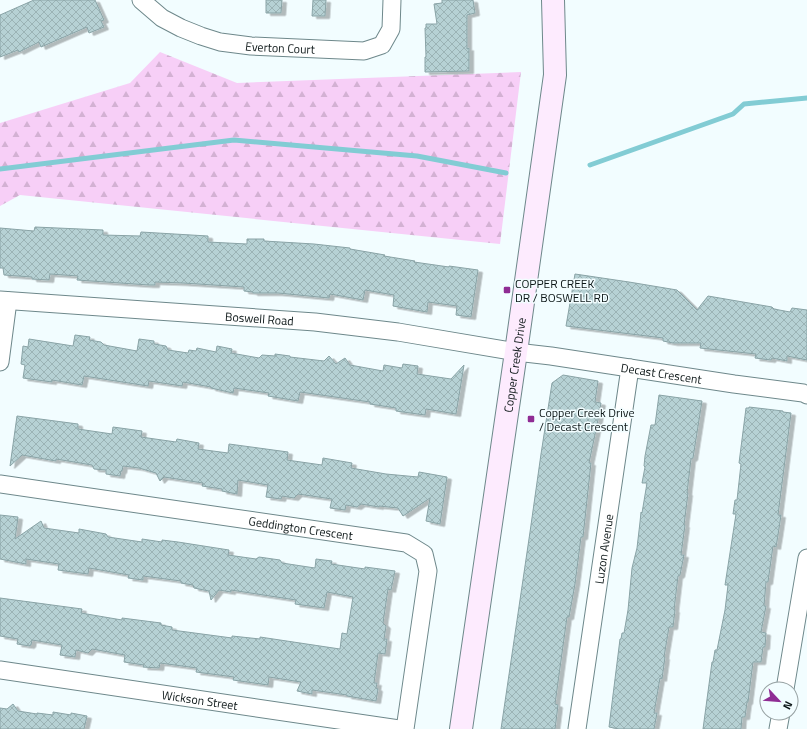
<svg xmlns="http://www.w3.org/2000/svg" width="807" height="729" font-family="'Titillium Web',sans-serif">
<defs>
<pattern id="forest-firs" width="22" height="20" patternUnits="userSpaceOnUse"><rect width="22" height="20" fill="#f7cff7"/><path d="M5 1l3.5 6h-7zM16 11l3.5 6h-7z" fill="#d3b1d3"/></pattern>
<pattern id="building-cross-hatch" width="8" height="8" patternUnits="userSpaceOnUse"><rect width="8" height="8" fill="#b6d1d4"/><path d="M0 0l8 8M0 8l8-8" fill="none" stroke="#9bb3b5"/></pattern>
<filter id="shadow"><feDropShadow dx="4.5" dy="2.5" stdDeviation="0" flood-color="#0004"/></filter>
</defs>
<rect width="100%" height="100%" fill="#f2fdff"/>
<path fill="url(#forest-firs)" d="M 160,52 L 237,83 L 521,72 L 500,244 L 20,195 L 0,206 L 0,123 L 130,83 Z"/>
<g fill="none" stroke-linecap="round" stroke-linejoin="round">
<path stroke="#82ccd4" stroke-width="5" d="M 590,165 L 733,114 L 744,104 L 807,98
M 0,169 L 234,140 L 417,156 L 506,173"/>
</g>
<path fill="url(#building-cross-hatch)" stroke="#89a3a6" filter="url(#shadow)" d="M 34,0 L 95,0 L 104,20 L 101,21 L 104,27 L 89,33 L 87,27 L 41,47 L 39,42 L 19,52 L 18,50 L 0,57 L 0,15 Z
M 266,0 L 282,0 L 281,13 L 266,13 Z
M 313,0 L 326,0 L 325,16 L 312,16 Z
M 442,0 L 473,0 L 475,13 L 467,15 L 467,49 L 469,48 L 469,71 L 425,72 L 425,57 L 426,57 L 425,28 L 426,28 L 426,24 L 437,24 L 434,4 L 442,3 Z
M 35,227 L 103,230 L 103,235 L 140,236 L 141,232 L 208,236 L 208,242 L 247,244 L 247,239 L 264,239 L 264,241 L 314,244 L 350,248 L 350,249 L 385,255 L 384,256 L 415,261 L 414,262 L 449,267 L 449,266 L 478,270 L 471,317 L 456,315 L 457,306 L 428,302 L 427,312 L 393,306 L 394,295 L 365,290 L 363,300 L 330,294 L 329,298 L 278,293 L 253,293 L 253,292 L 244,291 L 244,287 L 183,283 L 155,282 L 155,285 L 149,285 L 77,280 L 78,276 L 50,274 L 49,280 L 32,279 L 32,277 L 4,275 L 3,268 L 0,268 L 0,228 L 34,231 Z
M 575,274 L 629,282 L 677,290 L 697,310 L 708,296 L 772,307 L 774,309 L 790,312 L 792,308 L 807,310 L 807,360 L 787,356 L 787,361 L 772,358 L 771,360 L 755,358 L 756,354 L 700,348 L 701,343 L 673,343 L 663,341 L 663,338 L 566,326 Z
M 75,335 L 90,337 L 89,340 L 101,342 L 104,345 L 137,351 L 139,339 L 154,341 L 154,344 L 166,346 L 168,350 L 188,353 L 189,350 L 196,351 L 197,348 L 216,352 L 217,346 L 232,349 L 231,353 L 259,358 L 262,355 L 275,356 L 275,354 L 290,356 L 290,357 L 324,361 L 329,356 L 336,364 L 345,358 L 350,365 L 383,371 L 384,365 L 402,368 L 403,364 L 418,366 L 417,374 L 451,379 L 464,365 L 456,414 L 426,409 L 425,415 L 396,411 L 396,408 L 370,404 L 370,402 L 300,392 L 298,401 L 268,396 L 269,393 L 234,388 L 233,393 L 211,388 L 211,387 L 183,382 L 182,386 L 149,381 L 148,386 L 84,376 L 82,385 L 52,380 L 52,382 L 23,378 L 25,365 L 21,364 L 23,346 L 28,347 L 29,339 L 73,346 Z
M 563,375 L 598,381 L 595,402 L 601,403 L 597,425 L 589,463 L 591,463 L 583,537 L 581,537 L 575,584 L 569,617 L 567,617 L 555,704 L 558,705 L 555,729 L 501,729 L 530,532 L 541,454 L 552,383 Z
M 659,395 L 702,401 L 693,458 L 691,459 L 687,493 L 688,493 L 684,525 L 685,525 L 681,555 L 684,555 L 680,575 L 678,576 L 674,610 L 675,610 L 673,627 L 669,627 L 664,657 L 665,657 L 662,679 L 660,678 L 654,713 L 657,713 L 654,729 L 619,729 L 609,727 L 620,639 L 621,639 L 622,633 L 624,633 L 628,610 L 632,568 L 637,548 L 640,522 L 641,512 L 642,513 L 647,483 L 642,483 L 645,467 L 644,466 L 645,456 L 651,425 L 655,425 Z
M 749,407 L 783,411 L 783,412 L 791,413 L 778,515 L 781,515 L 778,535 L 776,547 L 773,546 L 768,582 L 766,582 L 764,606 L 766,606 L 761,632 L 766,633 L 765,647 L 763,647 L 761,662 L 753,662 L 748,702 L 747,702 L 745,717 L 742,717 L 741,729 L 703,729 L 712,662 L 713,662 L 715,650 L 717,650 L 725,610 L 728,585 L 725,585 L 736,514 L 733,514 L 735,500 L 737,500 L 741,464 L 739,463 L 746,408 L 749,408 Z
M 17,416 L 78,424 L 78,429 L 112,434 L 113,427 L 142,431 L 141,437 L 176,442 L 177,439 L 199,443 L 198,449 L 228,453 L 229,444 L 288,452 L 287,460 L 322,465 L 323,458 L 352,463 L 351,468 L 386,474 L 418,477 L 419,472 L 447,477 L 440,524 L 426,521 L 430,498 L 403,516 L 398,508 L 379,506 L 379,507 L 361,504 L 357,507 L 346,505 L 345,510 L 330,508 L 332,499 L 298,494 L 294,498 L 282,496 L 281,499 L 266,497 L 268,485 L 238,480 L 237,494 L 222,491 L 222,489 L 202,486 L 203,483 L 164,477 L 160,481 L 156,473 L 139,468 L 123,466 L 122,471 L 121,471 L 120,476 L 106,474 L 106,470 L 94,469 L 92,465 L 56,459 L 56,461 L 22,455 L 10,466 Z
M 0,515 L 18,517 L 15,539 L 41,521 L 44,528 L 79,533 L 79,529 L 106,534 L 108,537 L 142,542 L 142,539 L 162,542 L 162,540 L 178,542 L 229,550 L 228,555 L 256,559 L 259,557 L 280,560 L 282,563 L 315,568 L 316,559 L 332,561 L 331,564 L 365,569 L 365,567 L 395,571 L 391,590 L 388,589 L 383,623 L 386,626 L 384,639 L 387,639 L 385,654 L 378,653 L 374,683 L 377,683 L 376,688 L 378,689 L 376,701 L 347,696 L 347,695 L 312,690 L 312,694 L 297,691 L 301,682 L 269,677 L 268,685 L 233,680 L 234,677 L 196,672 L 197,668 L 160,663 L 159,668 L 143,667 L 144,665 L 124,662 L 125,655 L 92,649 L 88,653 L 76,650 L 75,657 L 60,655 L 62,645 L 32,640 L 31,645 L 30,645 L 30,646 L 17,644 L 18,639 L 0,636 L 0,598 L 82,609 L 81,613 L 122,620 L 122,618 L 161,623 L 161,625 L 172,627 L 172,630 L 232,638 L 232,636 L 260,639 L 260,637 L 340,649 L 342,633 L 347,634 L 353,597 L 327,592 L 324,608 L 295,604 L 296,600 L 231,590 L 231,592 L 219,590 L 211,600 L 209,591 L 194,588 L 193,585 L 181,583 L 181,581 L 143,576 L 143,580 L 128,578 L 129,575 L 89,568 L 88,574 L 58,570 L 59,564 L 26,559 L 26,564 L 0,559 Z
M 13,704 L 18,711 L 37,714 L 37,713 L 53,715 L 53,712 L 71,715 L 71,713 L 87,716 L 84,729 L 0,729 L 0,708 L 7,709 Z"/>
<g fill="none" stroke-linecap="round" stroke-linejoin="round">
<g stroke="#6e888b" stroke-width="19">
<g id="street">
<path id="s1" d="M 141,0 L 162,18 L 181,28 L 201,36 L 220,42 L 251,46 L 364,51 L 382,45 L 391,29 L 392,0"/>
<path id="s2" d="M 0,300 L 315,322 L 398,332 L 516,352 L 551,356 L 734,384 L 803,393 L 807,395"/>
<path d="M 0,362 L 8,301"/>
<path id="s3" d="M 0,484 L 406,543 L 424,554 L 428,571 L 405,729"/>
<path id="s4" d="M 0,670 L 399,729"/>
<path d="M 785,689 L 807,558"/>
<path id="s5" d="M 577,729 L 630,368"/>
<path d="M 778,729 L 781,713"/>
</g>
</g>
<g stroke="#6e888b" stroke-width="24">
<g id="secondary">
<path id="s6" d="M 461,729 L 516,352 L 555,75 L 553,0"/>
</g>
</g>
<use href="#street" stroke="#fff" stroke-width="17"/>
<use href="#secondary" stroke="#fdebfe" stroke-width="22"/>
</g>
<g fill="#8f2c94" stroke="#f2fdff" stroke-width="1.5">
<rect x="503" y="286" width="8" height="8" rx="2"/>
<rect x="527" y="415" width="8" height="8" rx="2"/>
</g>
<g text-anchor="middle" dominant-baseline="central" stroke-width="3" stroke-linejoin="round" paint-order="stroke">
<g font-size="12" fill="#0c1617" stroke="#f2fdff">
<text stroke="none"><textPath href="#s1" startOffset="151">Everton Court</textPath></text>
<text stroke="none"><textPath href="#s2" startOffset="260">Boswell Road</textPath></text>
<text stroke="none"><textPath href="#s6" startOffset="368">Copper Creek Drive</textPath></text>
<text stroke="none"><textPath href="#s2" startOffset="666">Decast Crescent</textPath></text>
<text stroke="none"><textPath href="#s3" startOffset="304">Geddington Crescent</textPath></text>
<text stroke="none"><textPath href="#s5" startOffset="182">Luzon Avenue</textPath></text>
<text stroke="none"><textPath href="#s4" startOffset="202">Wickson Street</textPath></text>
</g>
<g font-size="12" fill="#0c1617" stroke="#f2fdff" text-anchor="start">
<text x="515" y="283">COPPER CREEK<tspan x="515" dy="14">DR / BOSWELL RD</tspan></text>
<text x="539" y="412">Copper Creek Drive<tspan x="539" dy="14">/ Decast Crescent</tspan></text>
</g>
</g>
<g transform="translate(779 701) rotate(116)"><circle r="19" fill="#f2fdff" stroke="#96a1a2"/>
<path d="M0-3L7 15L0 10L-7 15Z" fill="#8f2c94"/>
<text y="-6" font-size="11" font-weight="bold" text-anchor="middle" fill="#0c1617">N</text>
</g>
</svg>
